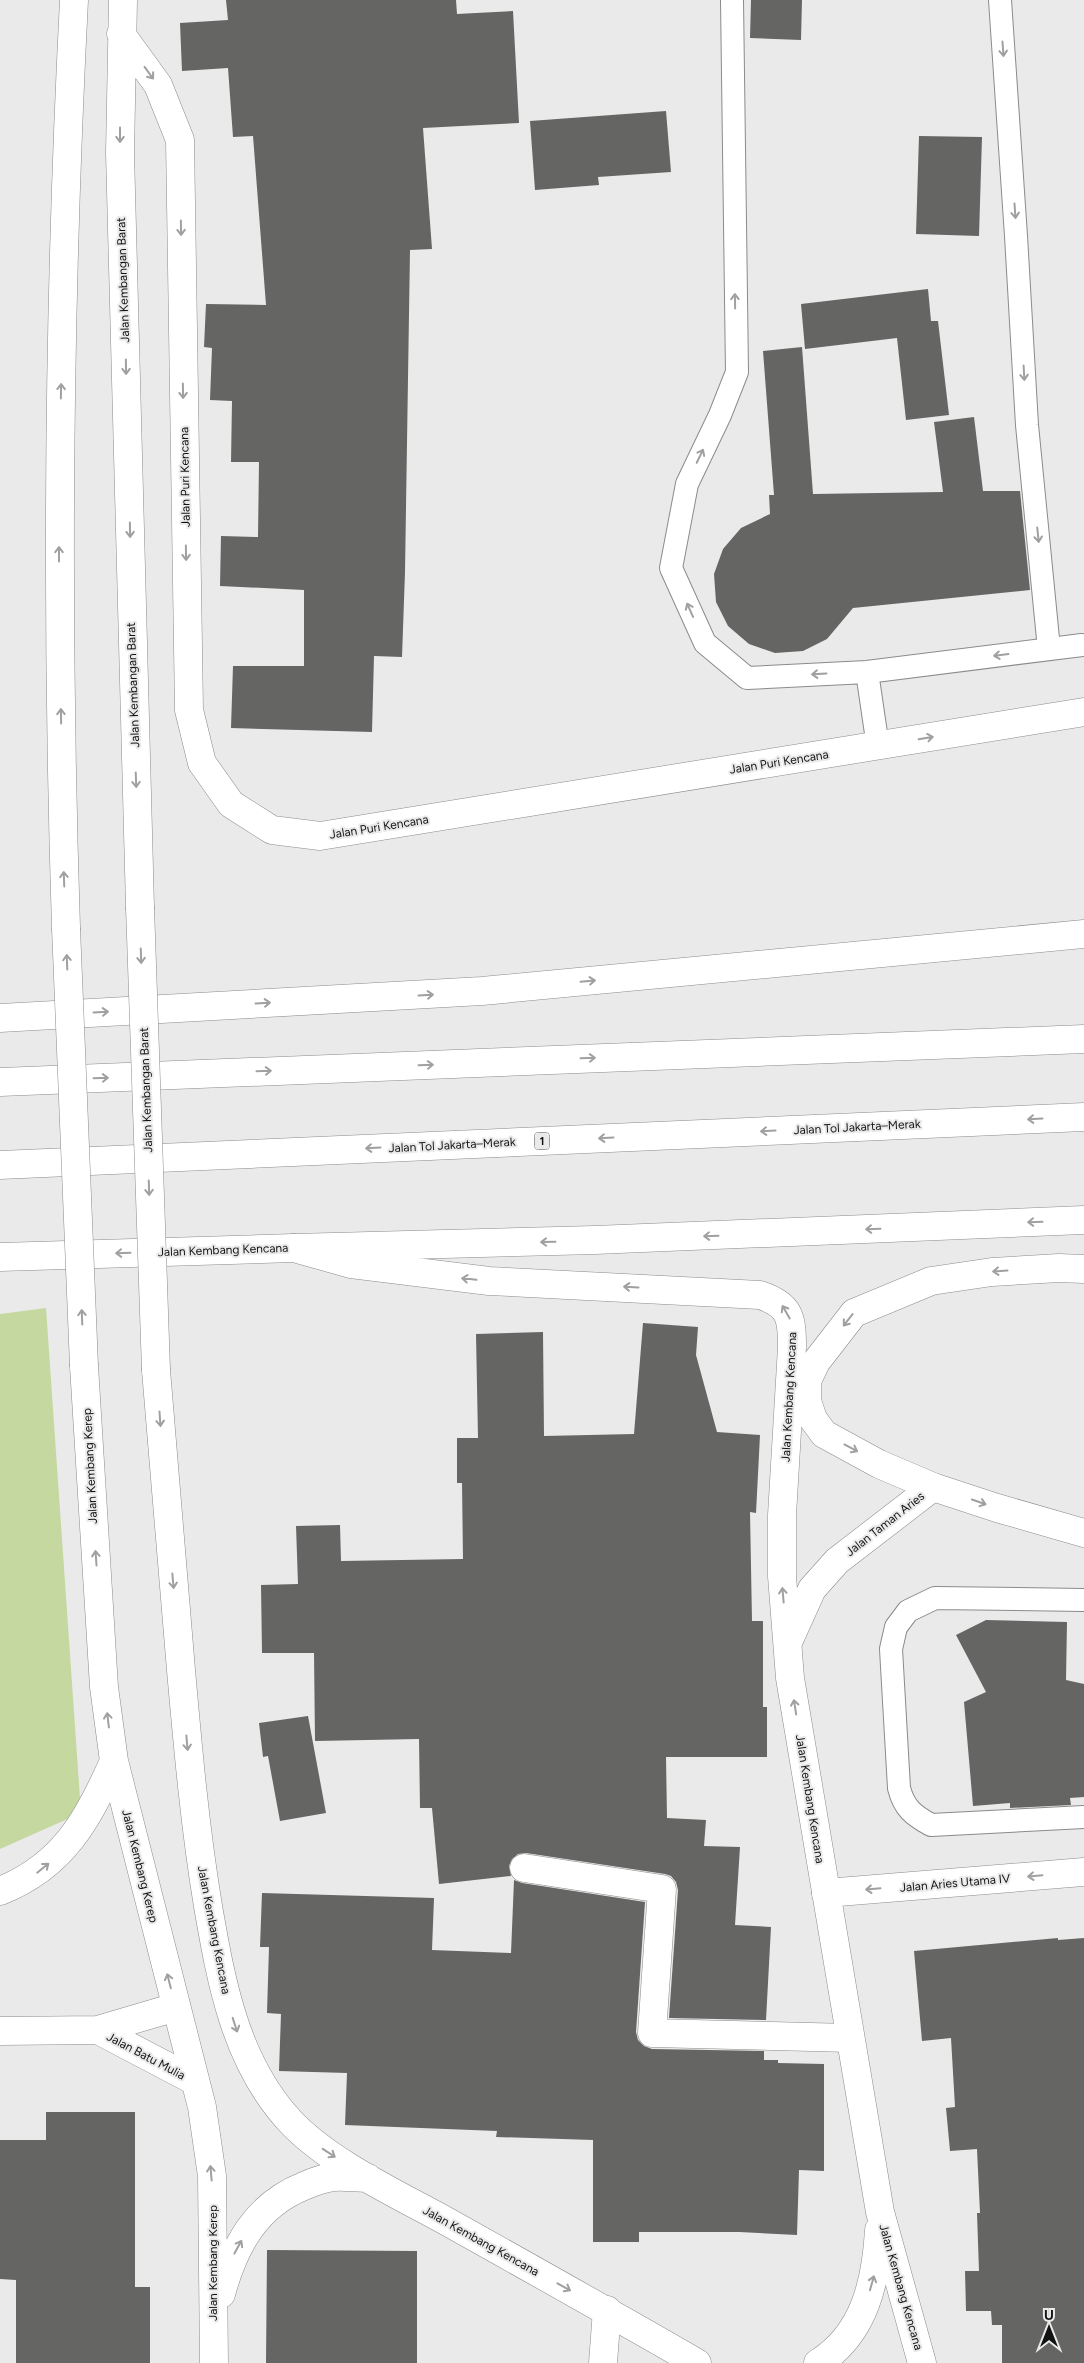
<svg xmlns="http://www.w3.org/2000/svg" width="1084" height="2363" font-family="Figtree,sans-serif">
<rect width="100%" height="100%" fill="#eaeaeb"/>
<path fill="#c5d89f" d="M 46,1308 L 81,1813 L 0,1849 L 0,1314 Z"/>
<path fill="#656564" d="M 226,0 L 456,0 L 457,14 L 513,11 L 519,123 L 423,128 L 432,249 L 410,250 L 405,572 L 402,657 L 374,656 L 372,732 L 231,728 L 233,666 L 304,666 L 304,590 L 220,586 L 221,536 L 258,537 L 259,462 L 231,462 L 232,401 L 210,400 L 212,348 L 204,347 L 206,304 L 266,305 L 253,136 L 233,137 L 228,68 L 182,71 L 180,23 L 228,20 Z
M 751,0 L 802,0 L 801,40 L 750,38 Z
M 666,111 L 671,172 L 598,177 L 599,185 L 535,190 L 530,121 Z
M 919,136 L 982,137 L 979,236 L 916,234 Z
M 928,289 L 931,321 L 938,321 L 949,415 L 906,420 L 897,338 L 805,349 L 801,304 Z
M 802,347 L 813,494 L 943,492 L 934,422 L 974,417 L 983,491 L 1020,491 L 1030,590 L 853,608 L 827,639 L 803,651 L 775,653 L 749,644 L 728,626 L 716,602 L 714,574 L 723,549 L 741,528 L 770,514 L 769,495 L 774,495 L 763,351 Z
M 643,1323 L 698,1327 L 696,1355 L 717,1432 L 760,1435 L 756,1513 L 750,1512 L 752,1621 L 763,1621 L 763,1707 L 767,1707 L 767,1757 L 666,1757 L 667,1818 L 706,1820 L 704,1846 L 740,1847 L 735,1925 L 771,1927 L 766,2020 L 669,2018 L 678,1890 L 676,1882 L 671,1876 L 665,1874 L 526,1853 L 518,1854 L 512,1859 L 509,1866 L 511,1876 L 439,1884 L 432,1808 L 420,1808 L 419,1739 L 315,1741 L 314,1653 L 262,1653 L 261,1585 L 298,1584 L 296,1526 L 340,1525 L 341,1561 L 463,1559 L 462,1483 L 457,1483 L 457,1438 L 478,1438 L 476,1334 L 543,1332 L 544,1436 L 634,1434 Z
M 986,1620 L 1067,1622 L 1066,1680 L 1084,1684 L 1084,1797 L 1070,1798 L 1071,1805 L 1010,1808 L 1010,1803 L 973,1806 L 964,1702 L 986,1692 L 956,1635 Z
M 308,1716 L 326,1813 L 280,1821 L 268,1756 L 263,1757 L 259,1723 Z
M 514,1880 L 522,1883 L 645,1902 L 636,2032 L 638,2040 L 644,2046 L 652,2049 L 764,2051 L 764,2060 L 778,2060 L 778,2063 L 824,2064 L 824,2171 L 799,2170 L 797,2235 L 739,2232 L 639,2232 L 639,2242 L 593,2242 L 593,2140 L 496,2137 L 497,2131 L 345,2125 L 347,2073 L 279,2071 L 281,2014 L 267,2013 L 269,1947 L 260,1947 L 262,1893 L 434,1898 L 432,1950 L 511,1953 Z
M 1058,1938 L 1058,1940 L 1084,1938 L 1084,2363 L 1002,2363 L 1002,2325 L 992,2325 L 991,2311 L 966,2311 L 965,2271 L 979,2271 L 977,2213 L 980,2213 L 977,2149 L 950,2151 L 946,2108 L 955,2107 L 951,2038 L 922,2041 L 914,1951 Z
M 46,2112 L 135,2112 L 135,2287 L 150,2287 L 150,2363 L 16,2363 L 16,2280 L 0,2279 L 0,2140 L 46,2140 Z
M 267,2250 L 417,2251 L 417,2363 L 266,2363 Z"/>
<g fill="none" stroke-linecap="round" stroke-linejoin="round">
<g stroke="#8b8b8c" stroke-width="24">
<path id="service" d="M 732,0 L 737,372 L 720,415 L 687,484 L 671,568 L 705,643 L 747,678 L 867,672 L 1082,645
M 1000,0 L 1016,236 L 1027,425 L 1049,649
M 867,672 L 878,747
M 1084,1600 L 935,1598 L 908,1611 L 896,1627 L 891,1649 L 899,1788 C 904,1808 913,1815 931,1825 L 1084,1817"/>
</g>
<g stroke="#8b8b8c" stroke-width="29">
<path id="minor" d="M 524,1868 L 662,1889 L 652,2033 L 850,2038
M 98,2030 L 195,2081
M 0,2031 L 98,2030 L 176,2007
M 603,2363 L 607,2310"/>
</g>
<g stroke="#8b8b8c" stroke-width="29">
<path id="tertiary" d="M 826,1893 L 1084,1872"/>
</g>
<g stroke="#8b8b8c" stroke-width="29">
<path id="primary" d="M 123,0 L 120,153 L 140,907
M 121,34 L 158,85 L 180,140 L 189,710 L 202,763 L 231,804 L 272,830 L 320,836 L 1084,712
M 66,928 C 56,618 58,309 74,0
M 0,1257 L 294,1248 L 351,1264 L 489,1281 L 760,1295 C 790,1305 792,1317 792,1347 L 782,1515 L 782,1576 L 790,1678 L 880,2212 L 922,2363
M 84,1366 L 104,1687 L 114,1761 L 202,2107 L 212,2176 L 214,2363
M 156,1370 C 164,1470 172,1570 181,1670 C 188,1749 195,1828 208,1906 C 221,1981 235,2061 289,2120 C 326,2161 397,2194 446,2221 C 530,2268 614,2315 697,2363
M 789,1640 L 812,1589 L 837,1561 L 933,1487 L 997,1508 L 1084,1533
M 0,1891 C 63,1866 88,1820 114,1761
M 221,2294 C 234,2246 256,2205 304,2186 C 313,2182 324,2178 333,2177 C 345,2176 356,2178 368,2178
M 818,2363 C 865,2334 876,2281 879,2230"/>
</g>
<g stroke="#8b8b8c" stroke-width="29">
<path id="motorway" d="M 0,1018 L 482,991 L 1084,934
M 0,1082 L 1084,1039
M 0,1165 L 1084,1117
M 294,1248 L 595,1240 L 1084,1220
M 933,1487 L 879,1464 L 824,1434 L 813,1419 L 807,1401 L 807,1381 L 816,1362 L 854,1313 L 931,1281 L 992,1272 L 1059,1268 L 1084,1269"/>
</g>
<use href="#service" stroke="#fff" stroke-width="22"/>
<use href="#minor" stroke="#fff" stroke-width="28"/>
<use href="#tertiary" stroke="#fff" stroke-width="28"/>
<use href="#primary" stroke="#fff" stroke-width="28"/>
<use href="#motorway" stroke="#fff" stroke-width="28"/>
<g stroke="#8b8b8c" stroke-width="29" stroke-linecap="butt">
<path id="primary-bridge" d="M 140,907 L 156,1370
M 66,928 L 84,1366"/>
</g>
<use href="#primary-bridge" stroke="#fff" stroke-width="28"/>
</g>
<defs><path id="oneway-shaft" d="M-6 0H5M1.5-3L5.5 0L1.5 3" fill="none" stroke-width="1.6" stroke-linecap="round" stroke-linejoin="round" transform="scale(1.25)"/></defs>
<g stroke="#a0a0a0">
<use href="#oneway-shaft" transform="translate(1003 49) rotate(86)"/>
<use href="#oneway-shaft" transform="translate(149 73) rotate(54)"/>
<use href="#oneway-shaft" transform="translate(120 135) rotate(90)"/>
<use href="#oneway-shaft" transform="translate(1015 211) rotate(86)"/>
<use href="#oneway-shaft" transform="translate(181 228) rotate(89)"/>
<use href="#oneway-shaft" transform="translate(735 301) rotate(-91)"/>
<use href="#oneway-shaft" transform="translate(126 367) rotate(89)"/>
<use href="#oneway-shaft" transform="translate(1024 373) rotate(87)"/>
<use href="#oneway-shaft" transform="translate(61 391) rotate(-89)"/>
<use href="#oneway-shaft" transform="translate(183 391) rotate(89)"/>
<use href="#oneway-shaft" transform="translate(700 456) rotate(-64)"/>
<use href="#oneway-shaft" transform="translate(130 530) rotate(89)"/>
<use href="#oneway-shaft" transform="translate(1038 535) rotate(84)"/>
<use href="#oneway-shaft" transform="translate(186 553) rotate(89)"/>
<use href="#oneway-shaft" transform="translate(59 554) rotate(-90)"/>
<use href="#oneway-shaft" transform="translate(690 610) rotate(-114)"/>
<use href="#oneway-shaft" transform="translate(1001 655) rotate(173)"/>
<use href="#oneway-shaft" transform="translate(819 674) rotate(177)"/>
<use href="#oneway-shaft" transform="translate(61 716) rotate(-91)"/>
<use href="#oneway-shaft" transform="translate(926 738) rotate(-10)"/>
<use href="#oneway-shaft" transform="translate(136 780) rotate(88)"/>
<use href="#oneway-shaft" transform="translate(64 879) rotate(-92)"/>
<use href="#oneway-shaft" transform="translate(141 956) rotate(88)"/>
<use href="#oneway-shaft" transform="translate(67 962) rotate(-92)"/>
<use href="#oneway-shaft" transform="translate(588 981) rotate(-5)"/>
<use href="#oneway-shaft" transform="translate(426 995) rotate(-3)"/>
<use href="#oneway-shaft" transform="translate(263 1003) rotate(-3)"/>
<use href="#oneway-shaft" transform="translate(101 1012) rotate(-3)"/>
<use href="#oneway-shaft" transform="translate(588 1058) rotate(-2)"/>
<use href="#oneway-shaft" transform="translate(426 1065) rotate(-2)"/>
<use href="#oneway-shaft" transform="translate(264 1071) rotate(-2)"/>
<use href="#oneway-shaft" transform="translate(101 1078) rotate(-2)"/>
<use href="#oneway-shaft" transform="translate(1035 1119) rotate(177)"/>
<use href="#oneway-shaft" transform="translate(768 1131) rotate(177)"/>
<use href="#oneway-shaft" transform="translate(606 1138) rotate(177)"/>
<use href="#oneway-shaft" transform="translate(373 1148) rotate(177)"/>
<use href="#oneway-shaft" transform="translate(149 1188) rotate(88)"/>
<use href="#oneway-shaft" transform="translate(1035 1222) rotate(178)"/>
<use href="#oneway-shaft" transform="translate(873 1229) rotate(178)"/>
<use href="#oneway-shaft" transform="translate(711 1236) rotate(178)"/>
<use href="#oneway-shaft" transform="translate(548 1242) rotate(179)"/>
<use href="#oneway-shaft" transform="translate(123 1253) rotate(178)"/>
<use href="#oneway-shaft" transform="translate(1000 1271) rotate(176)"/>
<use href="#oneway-shaft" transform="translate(469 1279) rotate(-174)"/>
<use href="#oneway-shaft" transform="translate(631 1287) rotate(-177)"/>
<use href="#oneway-shaft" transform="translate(786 1312) rotate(-120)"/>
<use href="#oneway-shaft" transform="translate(82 1317) rotate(-92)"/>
<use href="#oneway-shaft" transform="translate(848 1320) rotate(128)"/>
<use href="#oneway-shaft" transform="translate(160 1419) rotate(86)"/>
<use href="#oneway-shaft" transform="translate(851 1448) rotate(28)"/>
<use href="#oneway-shaft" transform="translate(979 1502) rotate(19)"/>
<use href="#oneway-shaft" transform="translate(96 1558) rotate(-94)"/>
<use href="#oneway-shaft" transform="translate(173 1581) rotate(85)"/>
<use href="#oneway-shaft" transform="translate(783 1595) rotate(-95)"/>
<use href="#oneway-shaft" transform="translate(795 1707) rotate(-99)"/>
<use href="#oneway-shaft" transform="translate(108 1720) rotate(-97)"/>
<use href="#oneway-shaft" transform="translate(187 1743) rotate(85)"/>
<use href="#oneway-shaft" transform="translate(43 1868) rotate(-39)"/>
<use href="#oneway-shaft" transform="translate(1035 1876) rotate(175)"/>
<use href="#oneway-shaft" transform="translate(873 1889) rotate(175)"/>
<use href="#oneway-shaft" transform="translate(169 1981) rotate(-104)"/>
<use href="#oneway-shaft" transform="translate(235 2025) rotate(72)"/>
<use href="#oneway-shaft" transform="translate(329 2153) rotate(33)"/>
<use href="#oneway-shaft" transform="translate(211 2173) rotate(-95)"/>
<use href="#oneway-shaft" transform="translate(238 2247) rotate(-61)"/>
<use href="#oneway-shaft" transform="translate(872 2283) rotate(-74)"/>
<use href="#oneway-shaft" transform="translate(564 2287) rotate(29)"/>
</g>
<g text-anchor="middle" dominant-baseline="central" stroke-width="4" stroke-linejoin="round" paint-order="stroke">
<rect fill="#eaeaeb" stroke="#525353" stroke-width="1" x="534.5" y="1132.5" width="15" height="17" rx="4"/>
<g font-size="11" font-weight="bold" fill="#111212">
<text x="542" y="1141">1</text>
</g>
<g font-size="12" fill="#111212" stroke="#eaeaeb">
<text transform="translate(123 280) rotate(-92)">Jalan Kembangan Barat</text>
<text transform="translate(185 477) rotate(-91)">Jalan Puri Kencana</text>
<text transform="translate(133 685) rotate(-92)">Jalan Kembangan Barat</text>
<text transform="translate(779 762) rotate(-9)">Jalan Puri Kencana</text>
<text transform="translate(379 827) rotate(-9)">Jalan Puri Kencana</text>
<text transform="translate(146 1090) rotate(-92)">Jalan Kembangan Barat</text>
<text transform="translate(857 1127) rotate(-3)">Jalan Tol Jakarta–Merak</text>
<text transform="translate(452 1145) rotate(-3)">Jalan Tol Jakarta–Merak</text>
<text transform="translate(223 1250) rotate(-2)">Jalan Kembang Kencana</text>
<text transform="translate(789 1397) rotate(-87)">Jalan Kembang Kencana</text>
<text transform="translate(90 1466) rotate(-93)">Jalan Kembang Kerep</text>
<text transform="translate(885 1524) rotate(-38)">Jalan Taman Aries</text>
<text transform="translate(810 1799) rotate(81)">Jalan Kembang Kencana</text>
<text transform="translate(140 1866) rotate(76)">Jalan Kembang Kerep</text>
<text transform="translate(955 1883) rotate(-5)">Jalan Aries Utama IV</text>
<text transform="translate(214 1930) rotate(79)">Jalan Kembang Kencana</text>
<text transform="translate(146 2056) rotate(28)">Jalan Batu Mulia</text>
<text transform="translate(481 2241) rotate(29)">Jalan Kembang Kencana</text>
<text transform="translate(213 2263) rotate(-90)">Jalan Kembang Kerep</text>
<text transform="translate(901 2287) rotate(74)">Jalan Kembang Kencana</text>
</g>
</g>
<g transform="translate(1049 2328)" stroke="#eaeaeb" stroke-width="4" paint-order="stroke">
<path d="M0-4L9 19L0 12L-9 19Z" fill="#111212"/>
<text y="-8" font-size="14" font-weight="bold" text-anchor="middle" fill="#111212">U</text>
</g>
</svg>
